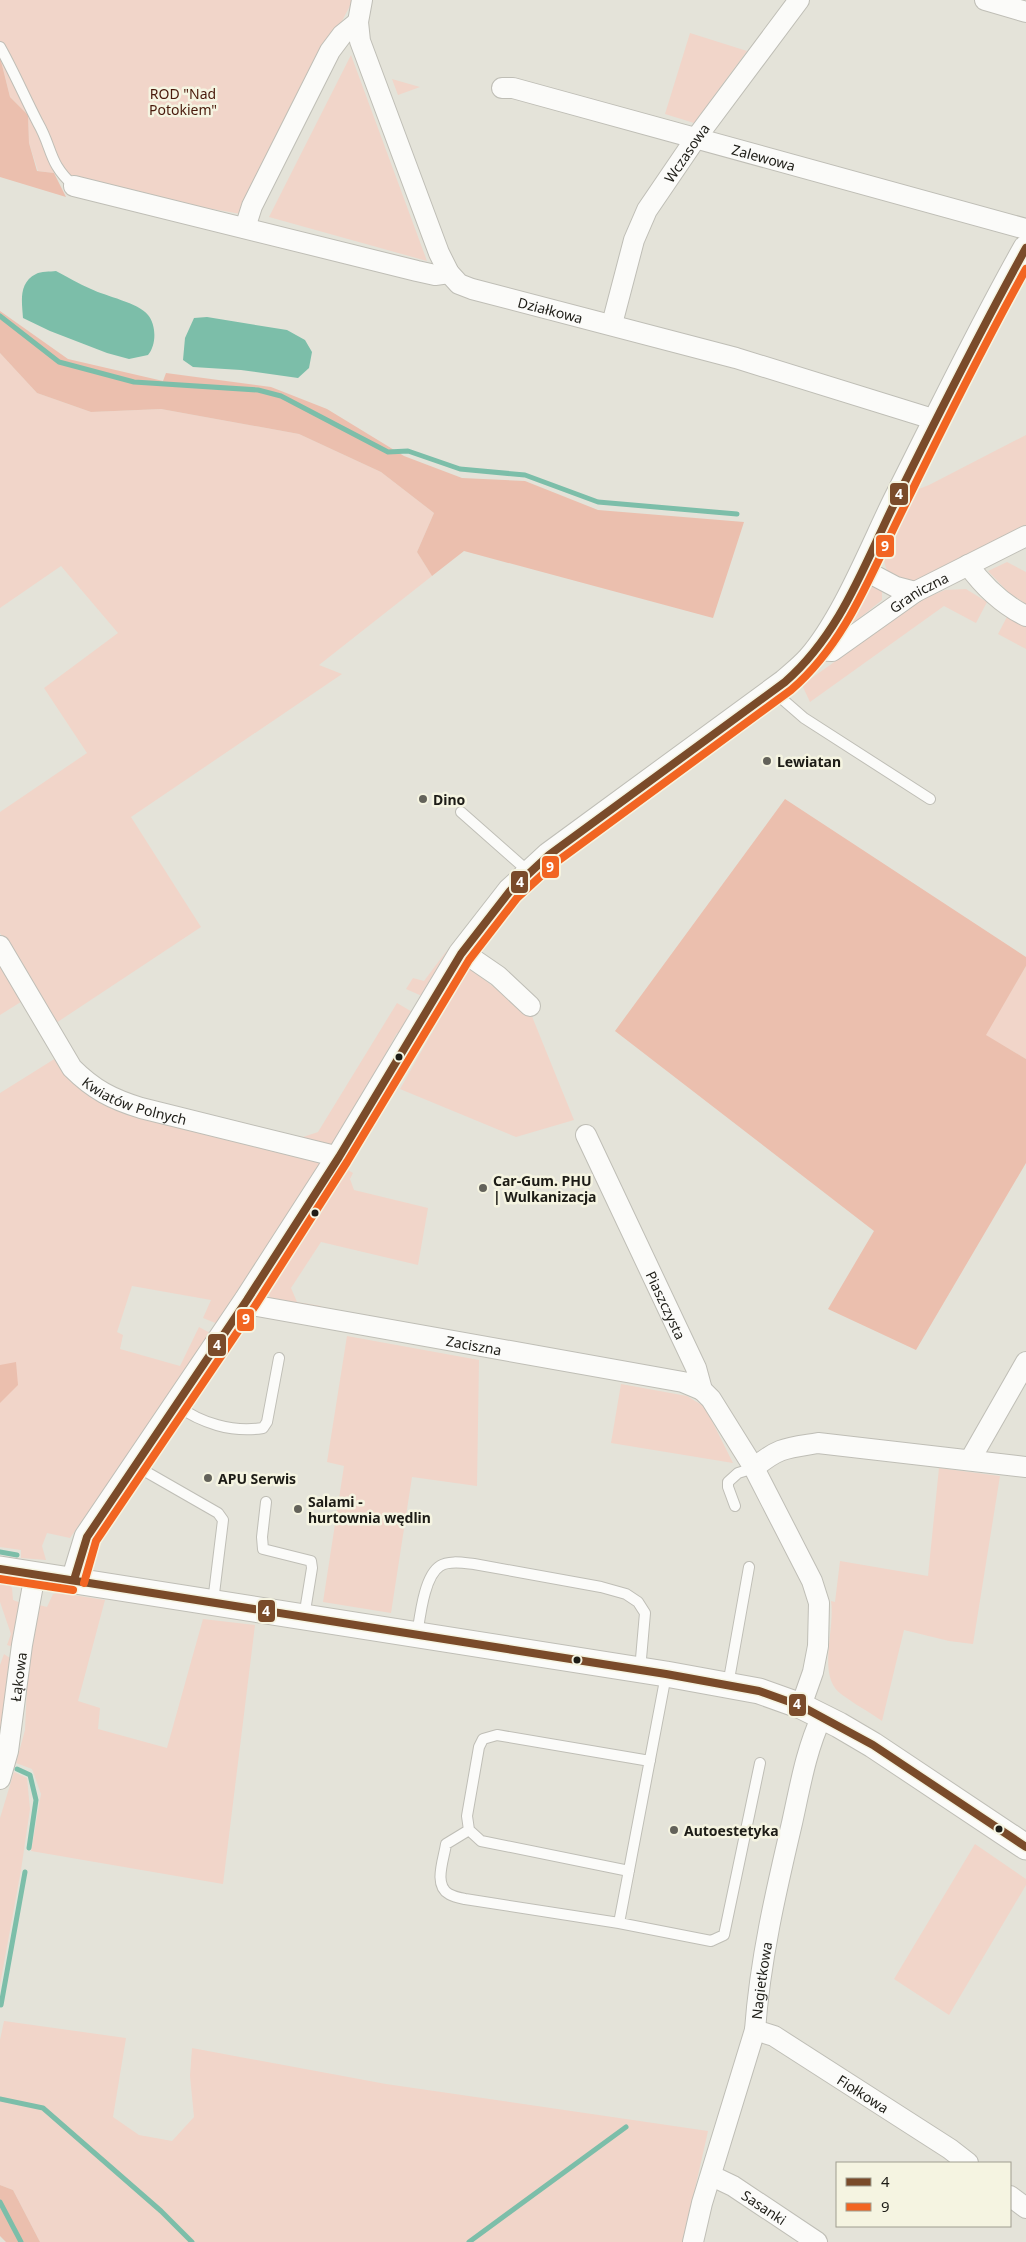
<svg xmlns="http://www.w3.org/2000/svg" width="1026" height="2242" font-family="'Noto Sans',sans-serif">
<rect width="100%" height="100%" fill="#e4e3d9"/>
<path fill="#f1d5c9" d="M 0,0 L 353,0 L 241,214 L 105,190 L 77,176 L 38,171 L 29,143 L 28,115 L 10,97 L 0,57 Z
M 690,33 L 747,51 L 694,123 L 665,114 Z
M 351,55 L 427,261 L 269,217 Z
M 392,79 L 420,87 L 398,95 Z
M 0,353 L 37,393 L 91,412 L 161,409 L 299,434 L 381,472 L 434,513 L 417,552 L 432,576 L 319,665 L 342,674 L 131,817 L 201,927 L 53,1025 L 0,933 L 0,812 L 87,753 L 44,688 L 118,633 L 61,566 L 0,608 Z
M 1026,435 L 1026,527 L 915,581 C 891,580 881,572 885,547 L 916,490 L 929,485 Z
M 1007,562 L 1026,572 L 1026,604 L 1008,592 L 988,571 Z
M 871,586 L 882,590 L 882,600 L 856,621 L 851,623 L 849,621 L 867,587 Z
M 966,589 L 987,602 L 976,623 L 944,606 L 810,702 L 802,685 L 921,600 L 945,590 Z
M 1009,613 L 1026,623 L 1026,649 L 998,634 Z
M 448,949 L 422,996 L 406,989 L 413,978 L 424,981 Z
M 0,962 L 24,1000 L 0,1015 Z
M 1026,966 L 1026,1059 L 985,1035 Z
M 469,968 L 499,991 L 513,994 L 529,1009 L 574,1120 L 516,1137 L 400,1089 Z
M 397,1003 L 414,1013 L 401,1034 L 397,1033 L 335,1146 L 297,1139 L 318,1132 Z
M 56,1058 L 78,1085 L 322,1162 L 218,1324 L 203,1318 L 211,1300 L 132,1286 L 117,1332 L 123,1335 L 120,1349 L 180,1366 L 199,1327 L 212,1334 L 70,1538 L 47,1533 L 42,1546 L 46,1560 L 21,1558 L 21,1550 L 0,1547 L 0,1093 Z
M 348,1170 L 353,1173 L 350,1179 L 354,1190 L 428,1208 L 418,1265 L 321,1242 L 291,1288 L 297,1302 L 321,1306 L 317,1311 L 271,1300 L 268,1292 Z
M 347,1336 L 479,1360 L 477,1486 L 412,1477 L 391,1613 L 323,1602 L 344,1466 L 327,1462 Z
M 621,1384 L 687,1396 L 705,1407 L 733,1463 L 611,1443 Z
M 939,1468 L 1000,1476 L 973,1644 L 949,1641 L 904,1630 L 882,1721 C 873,1714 840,1696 835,1688 C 820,1667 835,1627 831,1601 L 835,1602 L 840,1561 L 928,1576 Z
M 0,1582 L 8,1583 L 12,1588 L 13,1600 L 21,1603 L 13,1647 L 7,1645 L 11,1634 L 0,1602 Z
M 60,1593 L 105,1600 L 78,1701 L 100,1708 L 98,1729 L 167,1748 L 203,1619 L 255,1625 L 223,1884 L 31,1851 L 41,1794 L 32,1769 L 16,1763 L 25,1730 L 28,1665 L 39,1605 L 47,1607 L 53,1594 Z
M 4,1654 L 10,1658 C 5,1685 4,1713 0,1741 L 0,1665 Z
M 14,1772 L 27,1778 L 30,1809 L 21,1870 L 0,1985 L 0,1818 Z
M 975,1844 L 1026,1879 L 1026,1885 L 949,2015 L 894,1979 Z
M 4,2021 L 126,2038 L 113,2117 L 139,2135 L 172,2141 L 194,2117 L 190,2076 L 192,2048 L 386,2084 L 708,2131 L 683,2242 L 40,2242 L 13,2190 L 0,2185 L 0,2040 Z"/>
<path fill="#ebbfae" d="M 0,57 L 10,97 L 28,115 L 29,143 L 37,171 L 54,173 L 66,197 L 0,177 Z
M 0,311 L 68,359 L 163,381 L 166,373 L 271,387 L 327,409 L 404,456 L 462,478 L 525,481 L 598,510 L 744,522 L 713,618 L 464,551 L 432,576 L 417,552 L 434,513 L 381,472 L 299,434 L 161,409 L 91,412 L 37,393 L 0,353 Z
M 785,799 L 1026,957 L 1026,966 L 986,1035 L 1026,1059 L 1026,1163 L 916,1350 L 828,1309 L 874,1231 L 615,1031 Z
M 16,1362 L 18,1385 L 0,1403 L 0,1365 Z
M 0,2185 L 13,2190 L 40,2242 L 6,2242 L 0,2236 Z"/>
<path fill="#7cbea9" d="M 56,271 C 68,277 79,284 91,289 C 105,296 139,303 148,315 C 157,326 156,346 148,355 L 129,359 L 107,353 L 50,331 L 23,318 C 22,302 18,283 36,274 C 41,271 50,272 56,271 Z
M 207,317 L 287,330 L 305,340 L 312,352 L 309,368 L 298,378 L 241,370 L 193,367 L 183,360 L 185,338 L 194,318 Z"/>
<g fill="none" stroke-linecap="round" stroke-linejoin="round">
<path stroke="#7cbea9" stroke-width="5" d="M 0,316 L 59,362 L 134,382 L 258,390 L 281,396 L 388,452 L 408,451 L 460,469 L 525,475 L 598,502 L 737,514
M 0,1552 L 17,1555
M 17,1769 L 30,1775 L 36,1800 L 29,1848
M 1,2005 L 25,1872
M 0,2099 L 43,2108 L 161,2211 L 192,2242
M 0,2202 L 21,2242
M 469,2242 L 626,2127"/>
<g stroke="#bfbeb6" stroke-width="12">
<path id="service" d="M 0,47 C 14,72 25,98 38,123 C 53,149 48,163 74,186
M 773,691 L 804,718 L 930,799
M 461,812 L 529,872
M 176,1405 C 201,1423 232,1433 263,1428 L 267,1422 L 279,1358
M 136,1466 L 218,1513 L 223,1520 L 213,1602
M 266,1502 L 262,1537 L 263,1549 L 311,1561 L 312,1568 L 304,1617
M 735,1506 L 728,1487 L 728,1482 L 738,1473 L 754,1468
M 417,1635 C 420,1617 424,1576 440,1566 C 449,1560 464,1563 474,1564 L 601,1587 L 626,1594 L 638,1602 L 645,1613 L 640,1670
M 666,1675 L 619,1923 L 711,1941 L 724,1935 L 760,1763
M 728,1685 L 749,1567
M 469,1830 L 446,1844 C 444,1859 433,1885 449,1894 C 454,1897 460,1898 465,1899 L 619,1923
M 629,1871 L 481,1841 L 469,1830 L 467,1816 L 479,1747 L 483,1739 L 497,1735 L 650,1761"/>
</g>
<g stroke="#bfbeb6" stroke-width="22">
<g id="minor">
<path id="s1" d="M 362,0 L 358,22 L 360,41 L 439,253 L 449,273 L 459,284 L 472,289 L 736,358 L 936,420"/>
<path d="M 985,0 L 1026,12"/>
<path id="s2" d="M 502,88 L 513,88 L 1026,229"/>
<path d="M 74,186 L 417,271 L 435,275 L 449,273"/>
<path d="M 245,228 L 252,206 L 330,51 L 342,35 L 358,22"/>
<path id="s3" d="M 612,324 L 634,240 L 647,210 L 696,138 L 799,0"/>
<path d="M 968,565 C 984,587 1002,604 1026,616"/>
<path d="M 862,569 L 896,587 L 915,592"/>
<path id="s4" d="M 816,650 L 832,651 L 915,592 L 1026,536"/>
<path id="s5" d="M 0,946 L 72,1068 C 94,1090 112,1099 141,1108 L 339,1157"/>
<path d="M 463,952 L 498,976 L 530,1006"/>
<path id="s6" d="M 586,1135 L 696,1368 L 702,1390 L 711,1399 L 754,1468 L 812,1581 L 819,1603 L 818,1646 L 813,1672 L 801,1706"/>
<path id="s7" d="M 247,1300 L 257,1306 L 683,1382 L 702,1390"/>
<path d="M 970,1460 L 1026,1362"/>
<path d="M 754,1468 C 779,1447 787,1448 818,1443 L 1026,1467"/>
<path id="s8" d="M 0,1779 L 8,1751 L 22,1645 L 35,1574"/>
<path id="s9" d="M 755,2030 L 774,2036 L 950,2149 L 968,2163"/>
<path id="s10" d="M 712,2176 L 733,2186 L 817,2242"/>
<path d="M 1010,2196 L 1026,2208"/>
<path id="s11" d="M 693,2242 L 702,2203 L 755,2030 C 760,1960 776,1891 792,1823 C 800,1787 806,1750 822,1716"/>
</g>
</g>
<g stroke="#bfbeb6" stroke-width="27">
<path id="tertiary" d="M 0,1569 L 666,1674 L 759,1691 L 801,1706 L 839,1725 L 873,1745 L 1026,1847
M 74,1580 L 87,1537 L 247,1300 L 339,1157 L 461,954 L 510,891 L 549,855 L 785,682 C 793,675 803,667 810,659 C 844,620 872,549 895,502 C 938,417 979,331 1026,248"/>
</g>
<use href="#service" stroke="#fbfbf9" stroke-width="10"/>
<use href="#minor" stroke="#fbfbf9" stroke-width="20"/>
<use href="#tertiary" stroke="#fbfbf9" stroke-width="25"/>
<g stroke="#f5f4e1" stroke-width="11">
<path id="bus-1" d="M 0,1569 L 666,1674 L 759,1691 L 801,1706 L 873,1745 L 1026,1847
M 74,1580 L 87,1537 L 247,1300 L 339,1157 L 461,954 L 510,891 L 549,855 L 785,682 C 841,633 864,565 896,500 C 938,415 980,331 1026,248"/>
</g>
<g stroke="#f5f4e1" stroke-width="11">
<path id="bus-2" d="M 0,1579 L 73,1590
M 84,1583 L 96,1541 L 255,1306 L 347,1162 L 469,960 L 517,898 L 555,863 L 791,690 C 848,641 872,570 905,505 C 944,425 983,346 1026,269"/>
</g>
<use href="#bus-1" stroke="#7a4b2a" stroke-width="8"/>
<use href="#bus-2" stroke="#f26522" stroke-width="8"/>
</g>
<g fill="#63625a" stroke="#f5f4e1" stroke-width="2">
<circle cx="767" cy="761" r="5"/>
<circle cx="423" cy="799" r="5"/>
<circle cx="483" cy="1188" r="5"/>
<circle cx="208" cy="1478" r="5"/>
<circle cx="298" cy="1509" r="5"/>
<circle cx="674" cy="1830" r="5"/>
</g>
<g fill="#1d1c16" stroke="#f5f4e1" stroke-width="2">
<circle cx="399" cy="1057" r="4.5"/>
<circle cx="315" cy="1213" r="4.5"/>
<circle cx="577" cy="1660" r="4.5"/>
<circle cx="999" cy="1829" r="4.5"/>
</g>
<g text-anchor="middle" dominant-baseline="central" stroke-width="5" stroke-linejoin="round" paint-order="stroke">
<g font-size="14" fill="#49190b" stroke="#f5f4e1">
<text x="183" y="93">ROD "Nad<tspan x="183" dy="16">Potokiem"</tspan></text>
</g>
<g font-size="14" fill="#1d1c16" stroke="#f5f4e1">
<text stroke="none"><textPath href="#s3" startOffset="189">Wczasowa</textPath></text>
<text stroke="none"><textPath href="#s2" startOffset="271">Zalewowa</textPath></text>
<text stroke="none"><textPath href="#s1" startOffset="400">Działkowa</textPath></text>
<text stroke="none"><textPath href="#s4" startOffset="121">Graniczna</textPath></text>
<text stroke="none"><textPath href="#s5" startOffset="214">Kwiatów Polnych</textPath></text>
<text stroke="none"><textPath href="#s6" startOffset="188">Piaszczysta</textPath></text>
<text stroke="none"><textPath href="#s7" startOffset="232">Zaciszna</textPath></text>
<text stroke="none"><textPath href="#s8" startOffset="104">Łąkowa</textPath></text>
<text stroke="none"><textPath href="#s11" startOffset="271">Nagietkowa</textPath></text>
<text stroke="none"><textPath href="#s9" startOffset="126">Fiołkowa</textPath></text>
<text stroke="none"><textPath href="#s10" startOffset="61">Sasanki</textPath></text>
</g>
<g font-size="14" font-weight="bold" fill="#1d1c16" stroke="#f5f4e1" text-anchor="start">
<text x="777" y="761">Lewiatan</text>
<text x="433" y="799">Dino</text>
<text x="493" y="1180">Car-Gum. PHU<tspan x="493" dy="16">| Wulkanizacja</tspan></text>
<text x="218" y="1478">APU Serwis</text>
<text x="308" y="1501">Salami -<tspan x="308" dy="16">hurtownia wędlin</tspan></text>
<text x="684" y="1830">Autoestetyka</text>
</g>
</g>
<g stroke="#f5f4e1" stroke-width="2">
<rect x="889" y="482" width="20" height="24" rx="5" fill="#7a4b2a"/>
<rect x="875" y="534" width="20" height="24" rx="5" fill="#f26522"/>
<rect x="541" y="855" width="19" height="24" rx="5" fill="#f26522"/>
<rect x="510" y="870" width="19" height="24" rx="5" fill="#7a4b2a"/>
<rect x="236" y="1308" width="19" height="24" rx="5" fill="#f26522"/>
<rect x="207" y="1333" width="20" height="24" rx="5" fill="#7a4b2a"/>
<rect x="257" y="1599" width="19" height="24" rx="5" fill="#7a4b2a"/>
<rect x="788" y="1693" width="19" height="24" rx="5" fill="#7a4b2a"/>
</g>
<g font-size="14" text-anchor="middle" font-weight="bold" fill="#fff">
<text x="899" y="499">4</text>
<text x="885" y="551">9</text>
<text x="550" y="872">9</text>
<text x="520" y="887">4</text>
<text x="246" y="1324">9</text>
<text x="217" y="1350">4</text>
<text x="266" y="1616">4</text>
<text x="797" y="1709">4</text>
</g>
<rect x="836" y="2162" width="175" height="65" fill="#f5f4e1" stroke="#9f9e90"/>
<rect x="846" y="2178" width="25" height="8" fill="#7a4b2a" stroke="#9f9e90"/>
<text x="881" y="2187" font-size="15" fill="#1d1c16">4</text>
<rect x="846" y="2203" width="25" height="8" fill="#f26522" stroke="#9f9e90"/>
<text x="881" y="2212" font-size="15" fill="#1d1c16">9</text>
</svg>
